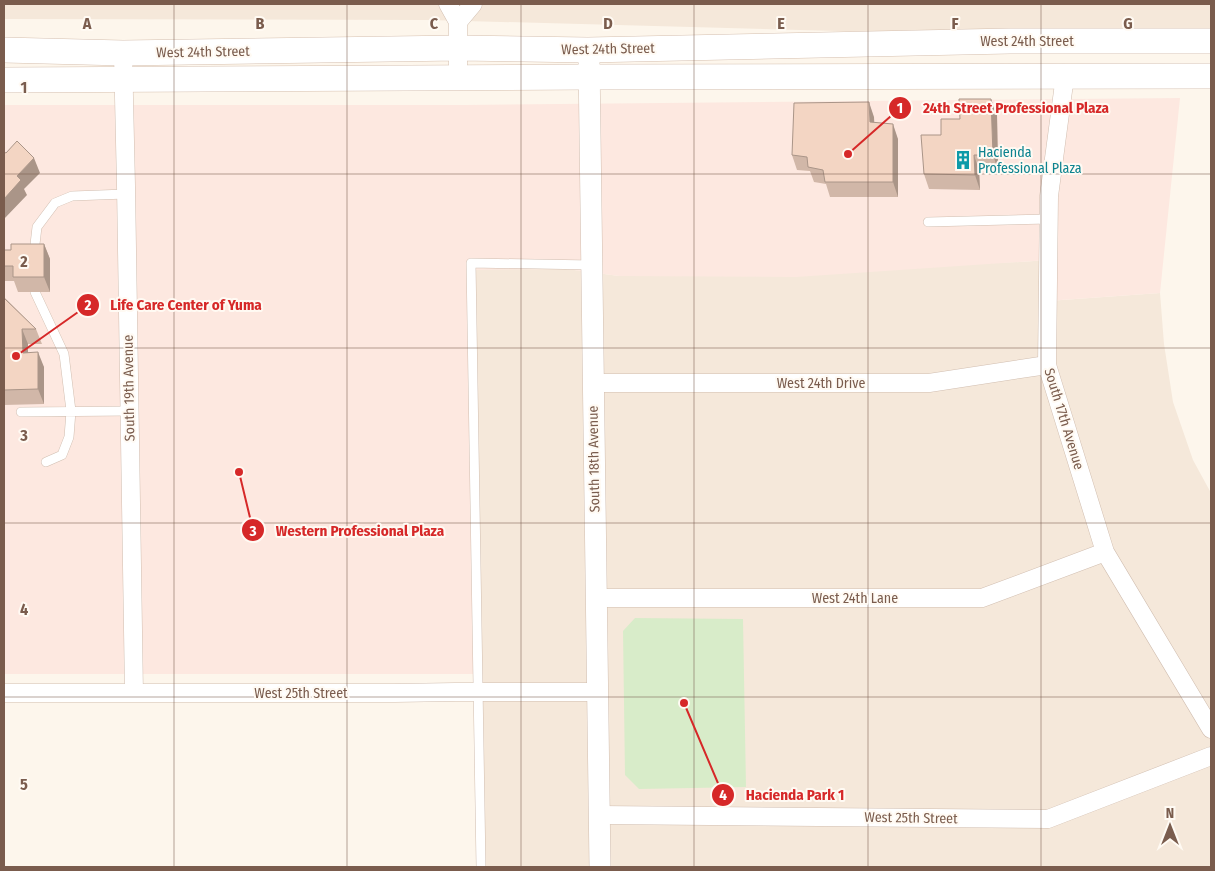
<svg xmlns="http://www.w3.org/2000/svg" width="1215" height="871" font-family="'Fira Sans Condensed',sans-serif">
<rect width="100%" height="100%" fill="#fdf6ec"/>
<path fill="#f5e8da" d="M 4,4 L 1211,4 L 1211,41 L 429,20 L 4,19 Z
M 1048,260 L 1048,301 L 1160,293 L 1164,344 L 1173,402 L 1193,460 L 1211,493 L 1211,867 L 481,867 L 471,269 L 567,269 L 619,276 L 1020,262 Z"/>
<path fill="#fde8e0" d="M 1180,98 L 1160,293 L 1047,301 L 1048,260 L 796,277 L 619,276 L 567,269 L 471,270 L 477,674 L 4,674 L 4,105 L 466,105 Z"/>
<path fill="#d8ecc9" d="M 635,618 L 743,619 L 746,787 L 639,789 L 625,775 L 623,631 Z"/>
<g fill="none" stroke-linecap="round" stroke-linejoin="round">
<g stroke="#d1beb0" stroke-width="10">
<path id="service" d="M 928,222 L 1049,219
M 34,253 L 37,227 L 55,203 L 72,196 L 126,194
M 35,292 L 64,354 L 71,411 L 69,437 L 62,455 L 46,462
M 21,412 L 130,411
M 481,867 L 471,263 L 592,265"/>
</g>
<g stroke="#d1beb0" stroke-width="19">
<path id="minor" d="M 448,4 L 458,22 L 458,78
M 458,22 L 473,4
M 123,53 L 126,186 L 134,693
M 1065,76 L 1049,196 L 1047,365 L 1105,552 L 1211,729
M 593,383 L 929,383 L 1047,365
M 596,598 L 982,598 L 1105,552
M 4,693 L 395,693 L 455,692 L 598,692
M 599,815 L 1048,819 L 1211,756"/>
</g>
<g stroke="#d1beb0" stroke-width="22">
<path id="tertiary" d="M 589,60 L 600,867"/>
</g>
<g stroke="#d6c0b0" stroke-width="26">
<path id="secondary" d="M 4,50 L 123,53 L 458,48 L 588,50 L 1010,41 L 1211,41
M 4,80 L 589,77 L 1211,76"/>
</g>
<use href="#service" stroke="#fff" stroke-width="9"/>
<use href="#minor" stroke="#fff" stroke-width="18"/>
<use href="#tertiary" stroke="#fff" stroke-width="21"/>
<use href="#secondary" stroke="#fff" stroke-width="25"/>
</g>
<path fill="#d1b7a8" d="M 997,115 L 998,170 L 979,170 L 980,190 L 929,189 L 924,174 L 941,135 L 960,119 Z
M 874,117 L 874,123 L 898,139 L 898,197 L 830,197 L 826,184 L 814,182 L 810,171 L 797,170 L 792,155 Z
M 44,244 L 50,259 L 50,292 L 18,292 L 14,281 L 4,281 L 4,250 L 11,250 Z
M 4,297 L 36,329 L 42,344 L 28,344 L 28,352 L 44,367 L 44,404 L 4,405 Z"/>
<path fill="#aa9588" d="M 991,99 L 997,115 L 998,170 L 993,155 Z
M 869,102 L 874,117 L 875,138 L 870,122 Z
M 893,124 L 898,139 L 898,197 L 893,182 Z
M 974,155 L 979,170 L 980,190 L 975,175 Z
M 34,158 L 40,173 L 24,189 L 27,195 L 4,219 L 4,199 L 17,176 Z
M 44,244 L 50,259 L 50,292 L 44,277 Z
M 22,329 L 28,344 L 28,368 L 23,353 Z
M 38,352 L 44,367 L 44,404 L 38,389 Z"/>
<path fill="#f3d5c3" stroke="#aa9588" d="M 959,99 L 991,99 L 993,155 L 974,155 L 975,175 L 924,174 L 921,135 L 941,135 L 941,119 L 960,119 Z
M 869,102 L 870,122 L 893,124 L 893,182 L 825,182 L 823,170 L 808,167 L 807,157 L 792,155 L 794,103 Z
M 17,141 L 34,158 L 17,176 L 21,180 L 4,199 L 4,152 L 6,153 Z
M 11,244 L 44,244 L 44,277 L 13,277 L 13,266 L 4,266 L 4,250 L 11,250 Z
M 4,298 L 36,329 L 22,329 L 23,353 L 38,352 L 38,389 L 4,390 Z"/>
<path fill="none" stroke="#7a5c4d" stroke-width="1" stroke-opacity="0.55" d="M 174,4 L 174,867M 347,4 L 347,867M 521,4 L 521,867M 694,4 L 694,867M 868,4 L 868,867M 1041,4 L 1041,867M 4,174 L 1211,174M 4,348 L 1211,348M 4,523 L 1211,523M 4,697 L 1211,697"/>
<defs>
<g id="building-bare" transform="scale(1.5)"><path d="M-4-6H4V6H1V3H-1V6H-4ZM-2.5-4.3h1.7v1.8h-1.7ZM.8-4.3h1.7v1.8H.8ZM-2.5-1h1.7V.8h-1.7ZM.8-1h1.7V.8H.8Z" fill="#0f9aa8" stroke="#fffaf3" stroke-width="2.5" paint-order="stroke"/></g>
</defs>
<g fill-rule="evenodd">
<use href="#building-bare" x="963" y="160"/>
</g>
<g text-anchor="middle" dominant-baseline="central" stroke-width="4" stroke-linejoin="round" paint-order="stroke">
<g font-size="14" fill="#7a5c4d" stroke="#fffaf3">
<text x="1027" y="41">West 24th Street</text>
<text transform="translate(608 49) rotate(-1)">West 24th Street</text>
<text transform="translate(203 52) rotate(-1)">West 24th Street</text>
<text x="821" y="383">West 24th Drive</text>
<text transform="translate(129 388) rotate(-91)">South 19th Avenue</text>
<text transform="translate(1064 419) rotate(73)">South 17th Avenue</text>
<text transform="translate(594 459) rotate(-91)">South 18th Avenue</text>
<text x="855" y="598">West 24th Lane</text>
<text x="301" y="693">West 25th Street</text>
<text transform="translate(911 818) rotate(1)">West 25th Street</text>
</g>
<g font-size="14" fill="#0d838f" stroke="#fffaf3" text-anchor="start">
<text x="978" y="152">Hacienda<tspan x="978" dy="16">Professional Plaza</tspan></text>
</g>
</g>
<g font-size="16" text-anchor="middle" font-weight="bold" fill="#7a5c4d" stroke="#fffaf3" stroke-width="4" stroke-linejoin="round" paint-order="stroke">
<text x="87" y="29">A</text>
<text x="260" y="29">B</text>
<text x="434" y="29">C</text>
<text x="608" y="29">D</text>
<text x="781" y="29">E</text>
<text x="955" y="29">F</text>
<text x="1128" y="29">G</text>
<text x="24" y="93">1</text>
<text x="24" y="267">2</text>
<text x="24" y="441">3</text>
<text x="24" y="615">4</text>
<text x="24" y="790">5</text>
</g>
<path fill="none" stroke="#d62828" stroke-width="2" d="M848 154L900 108M16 356L88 305M239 472L253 530M684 703L723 795"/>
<g fill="#d62828" stroke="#fffaf3" stroke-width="2">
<circle cx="848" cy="154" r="5"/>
<circle cx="16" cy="356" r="5"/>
<circle cx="239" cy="472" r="5"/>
<circle cx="684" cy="703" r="5"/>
<circle cx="900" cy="108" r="12"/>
<circle cx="88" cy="305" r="12"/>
<circle cx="253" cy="530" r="12"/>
<circle cx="723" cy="795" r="12"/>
</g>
<g font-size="15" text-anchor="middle" font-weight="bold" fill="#fff">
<text x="900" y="113">1</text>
<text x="88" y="310">2</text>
<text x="253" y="536">3</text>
<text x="723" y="800">4</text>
</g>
<g font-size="15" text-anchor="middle" font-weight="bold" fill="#d62828" stroke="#fffaf3" stroke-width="4" stroke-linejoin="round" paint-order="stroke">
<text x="1016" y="113">24th Street Professional Plaza</text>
<text x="186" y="310">Life Care Center of Yuma</text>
<text x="360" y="536">Western Professional Plaza</text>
<text x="795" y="800">Hacienda Park 1</text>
</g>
<rect width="1215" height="871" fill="none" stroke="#7a5c4d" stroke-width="10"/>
<g transform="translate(1170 826)" stroke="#fffaf3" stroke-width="4" paint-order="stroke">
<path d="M0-4L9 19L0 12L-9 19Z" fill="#7a5c4d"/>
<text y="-8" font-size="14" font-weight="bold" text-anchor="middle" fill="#7a5c4d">N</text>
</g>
</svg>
